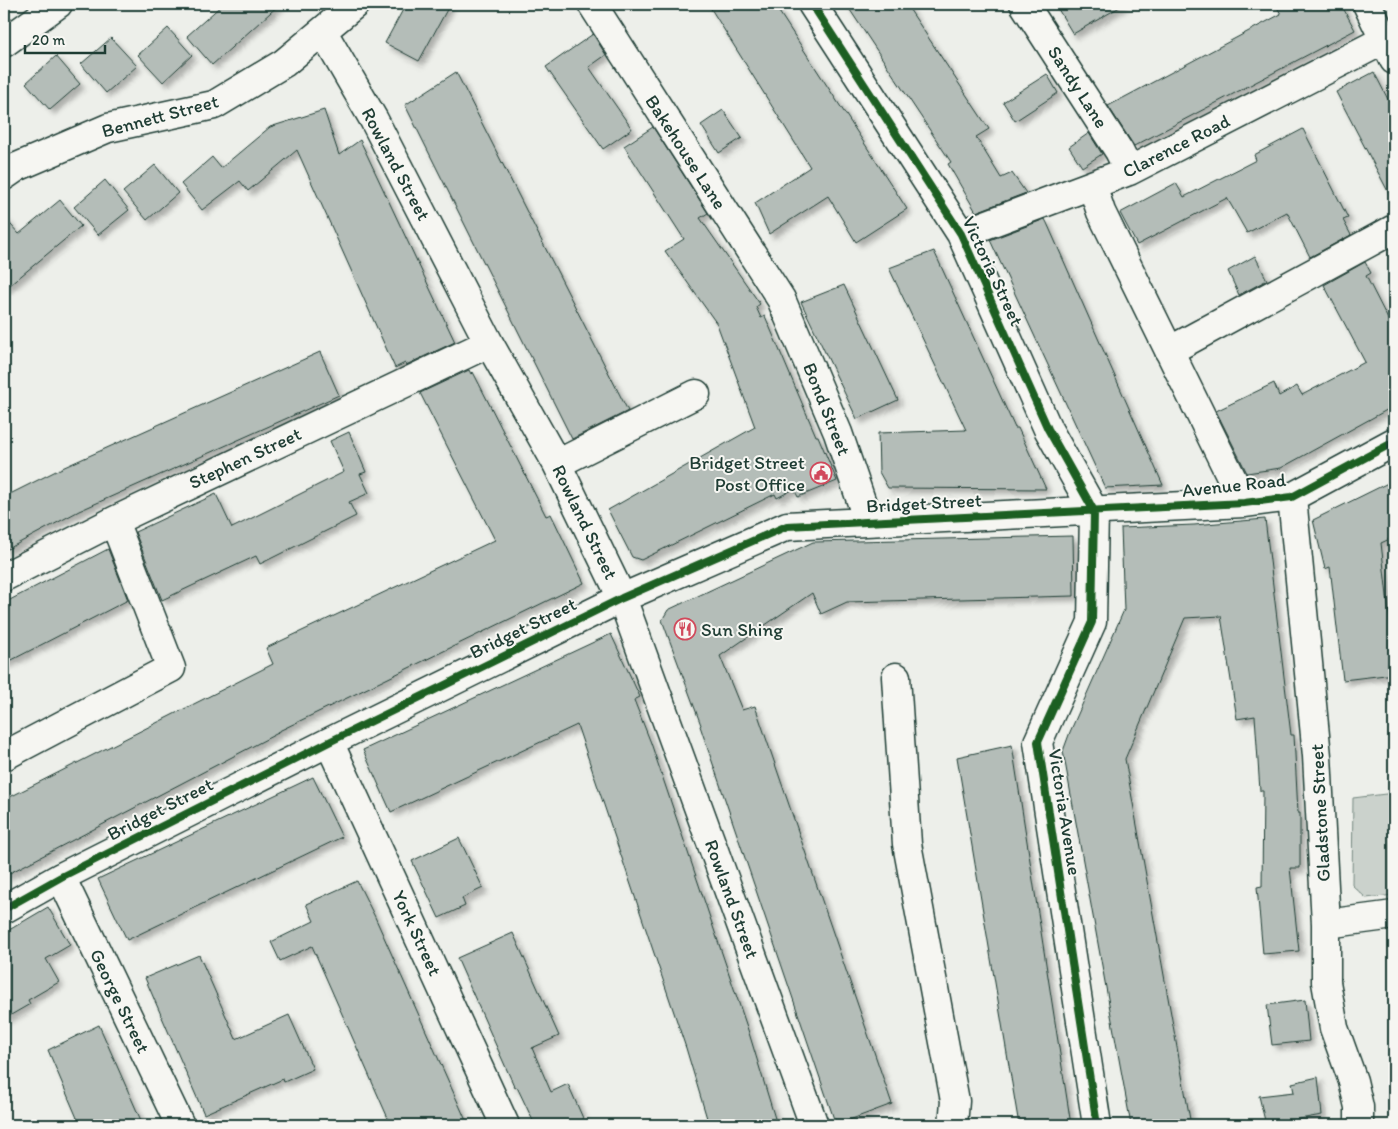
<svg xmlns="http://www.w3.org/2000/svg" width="1398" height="1129" font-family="Itim,sans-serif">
<defs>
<filter id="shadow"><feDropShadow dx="4.5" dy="4.5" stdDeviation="2.5" flood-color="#0004"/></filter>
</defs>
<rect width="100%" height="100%" fill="#edefea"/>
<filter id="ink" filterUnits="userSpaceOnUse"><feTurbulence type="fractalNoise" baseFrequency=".02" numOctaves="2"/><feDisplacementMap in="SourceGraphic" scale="10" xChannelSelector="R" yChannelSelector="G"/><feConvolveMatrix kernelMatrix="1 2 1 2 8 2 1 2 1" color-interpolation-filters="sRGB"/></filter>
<g filter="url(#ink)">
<path fill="#cbd2cc" stroke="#758880" d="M 1394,793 L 1394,895 L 1366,898 L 1352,885 L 1353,798 Z"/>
<path fill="#b4bdb8" stroke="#1f3d34" filter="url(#shadow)" d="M 223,4 L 280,4 L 212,65 L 187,36 Z
M 406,4 L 450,4 L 419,61 L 385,43 Z
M 708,4 L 774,4 L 907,209 L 856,242 L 828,196 L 769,234 L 755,203 L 810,167 Z
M 846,4 L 906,4 L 989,129 L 976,137 L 1001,178 L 1012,173 L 1026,193 L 976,212 L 948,164 L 951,162 Z
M 1055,4 L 1125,4 L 1073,34 Z
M 1275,4 L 1341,4 L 1355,30 L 1134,146 L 1108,106 L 1281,14 Z
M 168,28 L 192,55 L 163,82 L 138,55 Z
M 593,34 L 606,55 L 589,67 L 632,129 L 603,149 L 546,67 Z
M 111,38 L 137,66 L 106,93 L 81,64 Z
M 56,56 L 80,84 L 50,110 L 26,83 Z
M 456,72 L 628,411 L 572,439 L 405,105 Z
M 1374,72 L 1394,111 L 1394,203 L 1336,92 Z
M 1047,74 L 1058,93 L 1015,121 L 1003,102 Z
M 324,110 L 339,155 L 360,140 L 455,342 L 406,365 L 405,363 L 395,368 L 297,150 L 248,191 L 240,181 L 202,210 L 181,184 L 212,157 L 221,168 L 270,127 Z
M 723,110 L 742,138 L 719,153 L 701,125 Z
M 653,127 L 708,213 L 700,218 L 760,304 L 756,307 L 761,318 L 765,316 L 816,436 L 818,436 L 837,481 L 798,497 L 794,489 L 777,498 L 775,494 L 641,560 L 632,557 L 608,510 L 755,427 L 717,324 L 665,251 L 684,239 L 624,146 Z
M 1303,129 L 1348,218 L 1343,220 L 1351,235 L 1310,257 L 1287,212 L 1247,233 L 1227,198 L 1137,245 L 1120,213 L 1176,183 L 1184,197 L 1256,160 L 1254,155 Z
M 1089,133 L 1102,154 L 1082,167 L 1069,147 Z
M 155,165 L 178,193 L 147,220 L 123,192 Z
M 105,180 L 129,210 L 98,235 L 74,207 Z
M 60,200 L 81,226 L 4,290 L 4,217 L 19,234 Z
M 1045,219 L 1047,223 L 1163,485 L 1105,488 L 990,240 Z
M 934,251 L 1015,428 L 1018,428 L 1046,489 L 888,488 L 879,472 L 878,433 L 966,430 L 889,268 Z
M 1255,256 L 1267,280 L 1239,295 L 1228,271 Z
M 1365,262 L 1371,273 L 1366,276 L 1394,331 L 1394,406 L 1281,468 L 1247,473 L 1216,411 L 1274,383 L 1279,396 L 1297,386 L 1302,395 L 1365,362 L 1324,285 Z
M 844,285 L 898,400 L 857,419 L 801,302 Z
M 320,352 L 339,395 L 79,511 L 4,551 L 4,497 L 60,469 Z
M 469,370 L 471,374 L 473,372 L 546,516 L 551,514 L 584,583 L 277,732 L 278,733 L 4,876 L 4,800 L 273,664 L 266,648 L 495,540 L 420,393 Z
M 349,432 L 366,472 L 360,474 L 369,493 L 349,502 L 356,516 L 260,564 L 256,556 L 162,600 L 135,532 L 216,494 L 232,528 L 344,472 L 330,441 Z
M 1394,480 L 1394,537 L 1381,543 L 1394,658 L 1394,674 L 1343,680 L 1330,567 L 1325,569 L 1313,520 Z
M 1265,519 L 1291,735 L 1294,735 L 1298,813 L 1300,813 L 1300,868 L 1290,868 L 1299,951 L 1263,954 L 1257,887 L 1262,886 L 1263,791 L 1260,791 L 1255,716 L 1237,719 L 1221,616 L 1185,618 L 1125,759 L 1191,1125 L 1131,1125 L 1063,751 L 1070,732 L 1124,610 L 1121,528 L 1194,525 Z
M 1073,536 L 1074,596 L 847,602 L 821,614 L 812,593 L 720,656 L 742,710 L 755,706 L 892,1104 L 836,1125 L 700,726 L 701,725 L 662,620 L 668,610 L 813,542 Z
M 108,549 L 128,600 L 4,664 L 4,603 Z
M 611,634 L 640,697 L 634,700 L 651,743 L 749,1033 L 777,1125 L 709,1125 L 686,1048 L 577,725 L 391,812 L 363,750 Z
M 1012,745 L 1071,1125 L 1019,1125 L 957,757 Z
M 313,777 L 342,837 L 127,940 L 98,879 Z
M 459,838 L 483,888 L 462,898 L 465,906 L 439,918 L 412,861 Z
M 357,881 L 375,917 L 468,1125 L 391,1125 L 312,946 L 280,961 L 271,942 L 314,921 L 306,904 Z
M 48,907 L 70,945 L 46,959 L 59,982 L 28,1000 L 30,1004 L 4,1019 L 4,933 Z
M 513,933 L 559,1036 L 532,1048 L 551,1092 L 568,1084 L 586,1125 L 535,1125 L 517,1087 L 515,1088 L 457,958 Z
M 199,955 L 236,1039 L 289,1015 L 313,1069 L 284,1082 L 283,1079 L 204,1114 L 145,978 Z
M 1305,1000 L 1309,1041 L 1272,1045 L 1267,1005 Z
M 99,1025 L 143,1125 L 80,1125 L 48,1050 Z
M 1318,1077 L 1322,1115 L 1266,1125 L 1259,1096 L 1294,1092 L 1292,1083 Z"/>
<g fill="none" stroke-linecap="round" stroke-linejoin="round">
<g stroke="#1f3d34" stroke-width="31">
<path id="minor" d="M 592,4 L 781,299 L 838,433 L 868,521
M 812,4 L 961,234 L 1048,429 L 1094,511
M 1024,4 L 1119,151 L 1129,171
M 1367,4 L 1394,60
M 323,32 L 374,120 L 489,343 L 557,464 L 622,598 L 814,1125
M 4,43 L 58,4
M 4,176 L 17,167 L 108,128 L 214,105 L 284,63 L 355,4
M 1092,185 L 1101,212 L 1244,503
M 961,234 L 1129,171 L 1384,40
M 1169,351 L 1394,229
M 557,464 L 696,394
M 1292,497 L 1317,756 L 1326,924 L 1326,982 L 1334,1028 L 1353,1081 L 1359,1107 L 1359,1125
M 1094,511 L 1092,622 L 1038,742 L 1097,1125
M 4,577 L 114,521 L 489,343
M 896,677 L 907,844 L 955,1101 L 953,1125
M 329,742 L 505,1125
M 4,756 L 171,668 L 114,521
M 61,877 L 180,1125
M 4,909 L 61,877 L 329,742 L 622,598 L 787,526 L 1244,503 L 1292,497 L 1394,442
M 1326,924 L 1394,915"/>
</g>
<use href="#minor" stroke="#f6f6f2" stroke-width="28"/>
<g stroke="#f6f6f2" stroke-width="11">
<path id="cycleway" d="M 812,4 L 961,234 L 1048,429 L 1094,511
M 1094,511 L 1092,622 L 1038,742 L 1097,1125
M 4,909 L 61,877 L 329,742 L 622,598 L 787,526 L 1244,503 L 1292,497 L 1394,442"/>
</g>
<use href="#cycleway" stroke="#1b5e20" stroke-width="8"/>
</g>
</g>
<defs>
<g id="civic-ring" transform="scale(1.125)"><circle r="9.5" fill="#f6f6f2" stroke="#d1495b" stroke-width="1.5"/><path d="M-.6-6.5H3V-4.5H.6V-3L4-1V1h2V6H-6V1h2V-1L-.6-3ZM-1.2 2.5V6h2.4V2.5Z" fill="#d1495b"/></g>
<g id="restaurant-ring" transform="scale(1.125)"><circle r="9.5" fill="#f6f6f2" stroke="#d1495b" stroke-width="1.5"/><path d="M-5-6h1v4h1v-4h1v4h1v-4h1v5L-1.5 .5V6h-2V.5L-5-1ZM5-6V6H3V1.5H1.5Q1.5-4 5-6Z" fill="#d1495b"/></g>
</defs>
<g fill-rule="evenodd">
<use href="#civic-ring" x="821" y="473"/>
<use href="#restaurant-ring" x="685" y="629"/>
</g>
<g text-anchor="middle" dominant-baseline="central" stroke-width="4" stroke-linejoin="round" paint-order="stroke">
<g font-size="19" fill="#1f3d34" stroke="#f6f6f2">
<text transform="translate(1078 87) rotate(57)">Sandy Lane</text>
<text transform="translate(160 116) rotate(-15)">Bennett Street</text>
<text transform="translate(1176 146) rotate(-27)">Clarence Road</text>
<text transform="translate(686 152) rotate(57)">Bakehouse Lane</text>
<text transform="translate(396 164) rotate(62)">Rowland Street</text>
<text transform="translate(993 271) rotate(65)">Victoria Street</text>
<text transform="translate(827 409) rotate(68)">Bond Street</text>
<text transform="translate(245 458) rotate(-25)">Stephen Street</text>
<text transform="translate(1234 485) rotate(-6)">Avenue Road</text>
<text transform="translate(924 503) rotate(-3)">Bridget Street</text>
<text transform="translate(585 522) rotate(64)">Rowland Street</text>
<text transform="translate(523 628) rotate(-26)">Bridget Street</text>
<text transform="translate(160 809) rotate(-27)">Bridget Street</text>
<text transform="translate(1065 812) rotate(81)">Victoria Avenue</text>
<text transform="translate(1320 813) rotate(-93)">Gladstone Street</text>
<text transform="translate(732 899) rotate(70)">Rowland Street</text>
<text transform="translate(417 933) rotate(65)">York Street</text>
<text transform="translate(120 1001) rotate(64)">George Street</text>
</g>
<g font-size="19" fill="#1f3d34" stroke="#f6f6f2" text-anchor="end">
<text x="805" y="462">Bridget Street<tspan x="805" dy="22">Post Office</tspan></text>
<text x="701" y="629" text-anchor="start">Sun Shing</text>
</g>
</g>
<rect width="1398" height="1129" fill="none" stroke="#f6f6f2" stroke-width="20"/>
<rect x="10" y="10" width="1378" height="1109" fill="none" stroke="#1f3d34" stroke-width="2" filter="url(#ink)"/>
<path d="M25 45v8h80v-8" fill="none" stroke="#1f3d34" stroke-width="2.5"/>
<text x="32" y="45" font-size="15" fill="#1f3d34" stroke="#f6f6f2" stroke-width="4" paint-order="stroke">20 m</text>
</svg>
